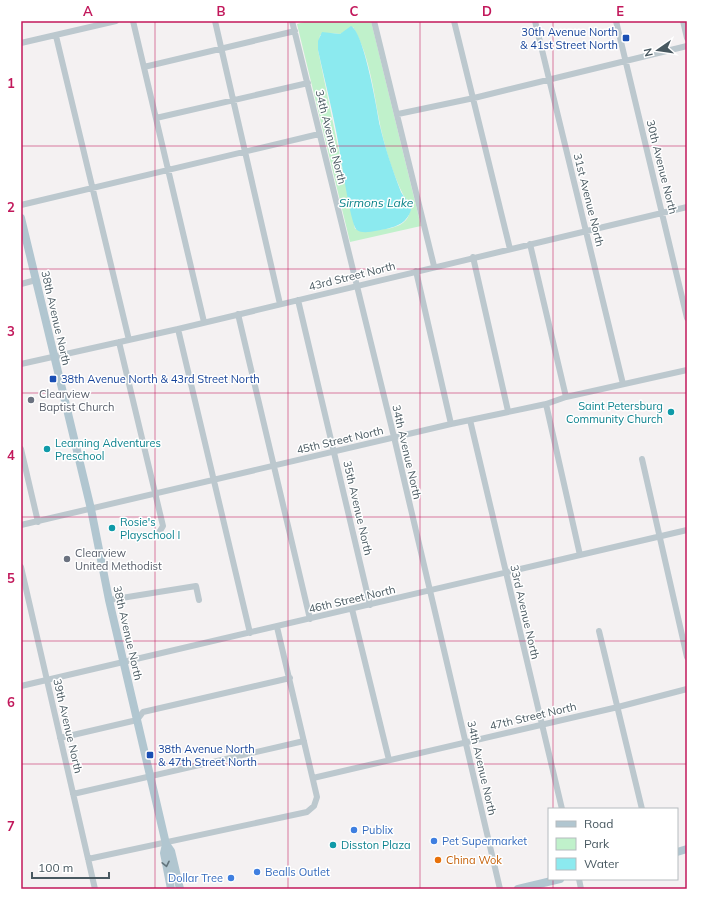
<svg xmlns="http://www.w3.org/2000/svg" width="708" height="910" font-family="Mulish,sans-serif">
<rect width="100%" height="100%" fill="#f4f1f2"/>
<path fill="#c0f1cb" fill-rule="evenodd" d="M 308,21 L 371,21 L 421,226 L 350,242 L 297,24 ZM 353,27 C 368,52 373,86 378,114 C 384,147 394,181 411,209 C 409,213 409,217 406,220 C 396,232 369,230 355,229 L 318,50 L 320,35 L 331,33 L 340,34 Z"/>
<path fill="#8ceaef" d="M 351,26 C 364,32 377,109 380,126 C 385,148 393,171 401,192 C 404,198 413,204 411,210 C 407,222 399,226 386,229 C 379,230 363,235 357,230 C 351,226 343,170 341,160 C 336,123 326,87 318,50 L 318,41 L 322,32 L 340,34 Z"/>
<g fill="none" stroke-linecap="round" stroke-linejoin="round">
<path stroke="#bcc8ce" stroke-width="6" d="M 133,21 L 204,322
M 215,21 L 280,304
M 292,21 L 394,437 L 500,889
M 374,21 L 434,266
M 454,21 L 510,249
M 535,21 L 623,384
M 616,21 L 687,318
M 683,21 L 687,38
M 56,36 L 129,340
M 21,43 L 116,21
M 144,67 L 295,31
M 398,114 L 474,98 L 687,46
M 156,118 L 308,83
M 21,205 L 319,134
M 530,244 L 566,397
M 473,257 L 508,411
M 416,271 L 451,424
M 21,284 L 36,280
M 298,300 L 370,605
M 238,314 L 310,619
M 178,329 L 250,633
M 119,342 L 163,526 L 157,536
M 21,364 L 178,329 L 687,207
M 546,404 L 580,555
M 470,420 L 562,809
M 21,449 L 38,522
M 642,459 L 687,657
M 21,525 L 451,424 L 546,404 L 566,397 L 687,370
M 21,567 L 95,889
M 109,600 L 196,586 L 199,600
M 352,609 L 389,760
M 599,631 L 642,809
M 21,686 L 687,530
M 60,738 L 137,720 L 143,712 L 290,678
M 313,778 L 618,707 L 687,689
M 73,794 L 304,741
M 88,859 L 307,812 L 314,806 L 317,797 L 277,627
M 579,879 L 581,889"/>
<path stroke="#b1c6d0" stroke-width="8" d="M 21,218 L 91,509 L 109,600 L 156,801 L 166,844 L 171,851 L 180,889
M 166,844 L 164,853 L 171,889
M 677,852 L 687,849
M 518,889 L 560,879"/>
</g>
<defs><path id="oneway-chevron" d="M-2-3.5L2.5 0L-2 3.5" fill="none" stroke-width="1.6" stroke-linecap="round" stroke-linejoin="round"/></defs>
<use stroke="#62747c" href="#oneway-chevron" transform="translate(166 864) rotate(78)"/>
<path fill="none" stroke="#c2185b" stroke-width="1" stroke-opacity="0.55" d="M 155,21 L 155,889M 288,21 L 288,889M 420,21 L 420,889M 553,21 L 553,809M 21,146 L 687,146M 21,269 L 687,269M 21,393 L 687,393M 21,517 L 687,517M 21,641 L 687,641M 21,764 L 687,764M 553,879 L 553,889"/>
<g fill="#1a4fb4" stroke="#fff" stroke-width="1.5">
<rect x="622" y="34" width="8" height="8" rx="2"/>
<rect x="49" y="375" width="8" height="8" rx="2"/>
<rect x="146" y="751" width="8" height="8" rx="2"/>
</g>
<g fill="#6b7280" stroke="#fff" stroke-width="1.5">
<circle cx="31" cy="400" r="4"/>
<circle cx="67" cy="559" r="4"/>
</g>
<g fill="#0f9aa8" stroke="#fff" stroke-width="1.5">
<circle cx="671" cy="412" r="4"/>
<circle cx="47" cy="449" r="4"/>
<circle cx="112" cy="528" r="4"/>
<circle cx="333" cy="845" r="4"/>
</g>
<g fill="#3f7fe0" stroke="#fff" stroke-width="1.5">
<circle cx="354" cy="830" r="4"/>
<circle cx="434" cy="841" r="4"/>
<circle cx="257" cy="872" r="4"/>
<circle cx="231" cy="878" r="4"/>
</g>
<circle fill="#e8710a" stroke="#fff" stroke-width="1.5" cx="438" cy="860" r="4"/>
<g text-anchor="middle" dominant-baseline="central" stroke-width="3" stroke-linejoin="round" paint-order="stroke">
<g font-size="11" fill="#164399" stroke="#fff" text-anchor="start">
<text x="618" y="32" text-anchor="end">30th Avenue North<tspan x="618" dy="13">&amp; 41st Street North</tspan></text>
<text x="61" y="379">38th Avenue North &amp; 43rd Street North</text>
<text x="158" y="749">38th Avenue North<tspan x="158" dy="13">&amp; 47th Street North</tspan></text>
</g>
<g font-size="11" fill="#485860" stroke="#fff">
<text transform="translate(331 137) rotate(76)">34th Avenue North</text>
<text transform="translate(662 167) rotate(76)">30th Avenue North</text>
<text transform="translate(589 200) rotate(76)">31st Avenue North</text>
<text transform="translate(352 276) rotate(-14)">43rd Street North</text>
<text transform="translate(56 318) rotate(77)">38th Avenue North</text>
<text transform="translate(340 440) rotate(-13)">45th Street North</text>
<text transform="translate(407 452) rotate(77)">34th Avenue North</text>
<text transform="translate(358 508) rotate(77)">35th Avenue North</text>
<text transform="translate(352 599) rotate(-13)">46th Street North</text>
<text transform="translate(525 612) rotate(77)">33rd Avenue North</text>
<text transform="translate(128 633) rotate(77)">38th Avenue North</text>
<text transform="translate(533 716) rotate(-13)">47th Street North</text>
<text transform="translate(68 726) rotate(77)">39th Avenue North</text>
<text transform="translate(482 768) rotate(77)">34th Avenue North</text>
</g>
<g font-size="11" fill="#5b616d" stroke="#fff" text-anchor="start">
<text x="39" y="394">Clearview<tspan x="39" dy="13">Baptist Church</tspan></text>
<text x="75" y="553">Clearview<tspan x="75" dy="13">United Methodist</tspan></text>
</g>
<g font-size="11" fill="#0d838f" stroke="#fff" text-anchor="start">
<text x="663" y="406" text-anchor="end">Saint Petersburg<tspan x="663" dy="13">Community Church</tspan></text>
<text x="55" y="443">Learning Adventures<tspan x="55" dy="13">Preschool</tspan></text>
<text x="120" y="522">Rosie's<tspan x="120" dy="13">Playschool I</tspan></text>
<text x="341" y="845">Disston Plaza</text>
</g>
<g font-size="11" fill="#366cbe" stroke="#fff" text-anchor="start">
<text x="362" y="830">Publix</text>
<text x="442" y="841">Pet Supermarket</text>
<text x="265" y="872">Bealls Outlet</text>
<text x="223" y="878" text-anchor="end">Dollar Tree</text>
</g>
<g font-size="11" fill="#c56008" stroke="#fff" text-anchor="start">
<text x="446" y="860">China Wok</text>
</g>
<g font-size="12" font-style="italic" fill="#0b838a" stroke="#fff">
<text x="376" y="202">Sirmons Lake</text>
</g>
</g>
<rect width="708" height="910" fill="none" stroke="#ffffff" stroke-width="44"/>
<rect x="548" y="808" width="130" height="72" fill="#ffffff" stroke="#b6bcbf"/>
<rect x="556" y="821" width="20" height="6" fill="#b1c6d0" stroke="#b6bcbf"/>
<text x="584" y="828" font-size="12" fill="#485860">Road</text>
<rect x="556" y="838" width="20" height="12" fill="#c0f1cb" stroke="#b6bcbf"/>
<text x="584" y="848" font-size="12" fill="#485860">Park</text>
<rect x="556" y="858" width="20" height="12" fill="#8ceaef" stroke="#b6bcbf"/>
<text x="584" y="868" font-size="12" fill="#485860">Water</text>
<g transform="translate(658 50) rotate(257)" stroke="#ffffff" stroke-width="3" paint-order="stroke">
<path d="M0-3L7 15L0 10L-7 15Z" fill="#485860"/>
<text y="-6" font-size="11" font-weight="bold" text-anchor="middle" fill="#485860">N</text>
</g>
<path d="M32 872v6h77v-6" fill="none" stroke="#485860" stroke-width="2"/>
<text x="38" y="872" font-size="12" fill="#485860" stroke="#ffffff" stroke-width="3" paint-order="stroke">100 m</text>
<rect x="22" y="22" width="664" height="866" fill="none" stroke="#c2185b" stroke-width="1.5"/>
<g font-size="13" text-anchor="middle" font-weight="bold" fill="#c2185b">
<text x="88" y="16">A</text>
<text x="221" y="16">B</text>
<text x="354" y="16">C</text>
<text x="487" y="16">D</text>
<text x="620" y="16">E</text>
<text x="11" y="88">1</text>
<text x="11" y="212">2</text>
<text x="11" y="336">3</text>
<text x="11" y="460">4</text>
<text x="11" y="583">5</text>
<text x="11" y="707">6</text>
<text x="11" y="831">7</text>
</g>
</svg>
